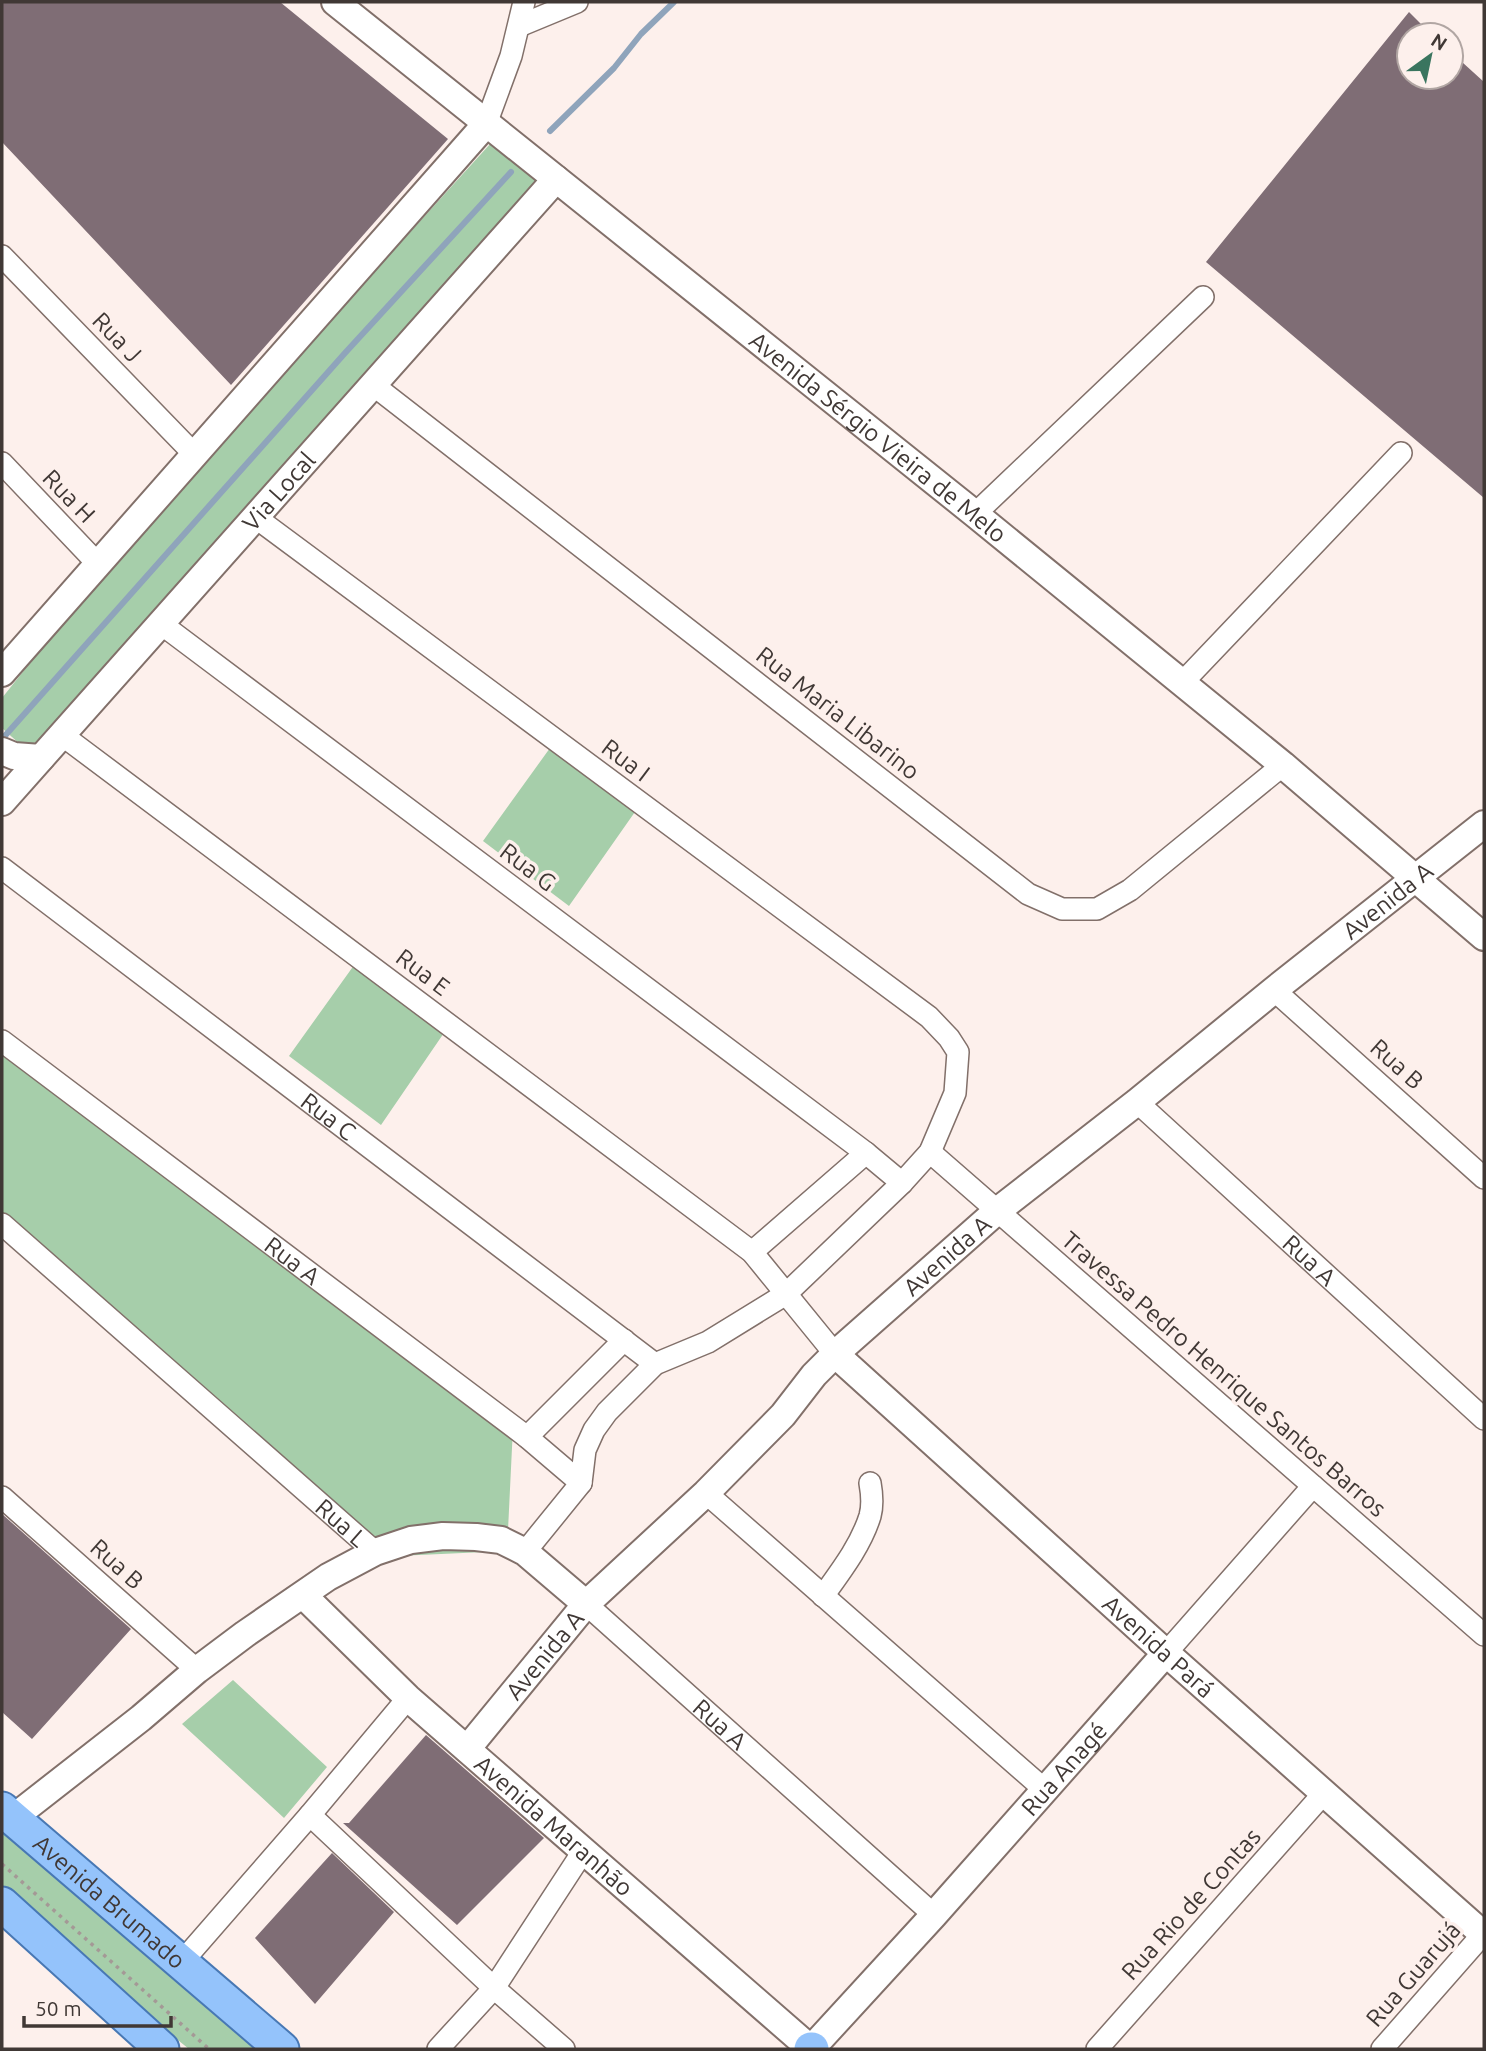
<svg xmlns="http://www.w3.org/2000/svg" width="1486" height="2051" font-family="Ubuntu,sans-serif">
<rect width="100%" height="100%" fill="#fdf0ec"/>
<path fill="#a6ceaa" d="M 491,143 L 538,177 L 539,187 L 41,741 L 22,746 L 2,728 L 2,698 L 57,629 L 233,427 Z
M 550,748 L 637,809 L 569,906 L 483,841 Z
M 357,961 L 448,1027 L 381,1125 L 289,1056 Z
M 2,1051 L 513,1427 L 507,1551 L 397,1556 L 2,1222 Z
M 233,1680 L 327,1767 L 284,1818 L 182,1724 Z
M 2,1815 L 263,2049 L 189,2049 L 153,2020 L 2,1886 Z"/>
<g fill="none" stroke-linecap="round" stroke-linejoin="round">
<path stroke="#8fa4bb" stroke-width="6" d="M 550,131 L 614,68 L 641,34 L 674,2
M 3,738 L 345,353 L 511,172"/>
</g>
<path fill="#7f6d75" d="M 2,2 L 280,2 L 448,139 L 231,385 L 2,142 Z
M 1409,12 L 1432,35 L 1409,35 L 1409,77 L 1451,77 L 1451,52 L 1484,82 L 1484,498 L 1206,262 Z
M 2,1514 L 131,1629 L 32,1739 L 2,1712 Z
M 426,1735 L 544,1838 L 457,1925 L 343,1823 L 349,1823 Z
M 332,1853 L 394,1912 L 315,2004 L 255,1938 Z"/>
<g fill="none" stroke-linecap="round" stroke-linejoin="round">
<g stroke="#82706a" stroke-width="24">
<g id="minor">
<path d="M 519,26 L 577,2"/>
<path d="M 486,124 L 511,56 L 524,2"/>
<path d="M 2,256 L 194,454"/>
<path d="M 372,384 L 1028,894 L 1062,909 L 1097,909 L 1130,890 L 1283,765"/>
<path d="M 2,463 L 98,564"/>
<path d="M 975,514 L 1203,297"/>
<path d="M 255,517 L 929,1017 L 949,1038 L 958,1052 L 955,1093 L 930,1152 L 902,1183 L 786,1294 L 708,1342 L 655,1364 L 607,1412 L 594,1430 L 585,1450 L 581,1483 L 525,1552"/>
<path d="M 160,623 L 866,1153 L 902,1183"/>
<path d="M 1182,683 L 1401,453"/>
<path d="M 62,735 L 752,1252 L 835,1354"/>
<path id="s1" d="M 2,868 L 655,1364"/>
<path d="M 1274,990 L 1484,1178"/>
<path id="s2" d="M 2,1041 L 527,1437 L 581,1483"/>
<path id="s3" d="M 1137,1102 L 1484,1419"/>
<path d="M 930,1152 L 1484,1635"/>
<path id="s4" d="M 2,1224 L 375,1552"/>
<path d="M 752,1252 L 866,1153"/>
<path d="M 527,1437 L 624,1340"/>
<path d="M 706,1493 L 1045,1790"/>
<path d="M 2,1497 L 197,1670"/>
<path d="M 823,1596 C 841,1571 861,1545 870,1516 C 873,1505 872,1494 870,1483"/>
<path id="s5" d="M 586,1604 L 934,1915"/>
<path d="M 1166,1653 L 1313,1486"/>
<path d="M 310,1815 L 494,1988 L 564,2049"/>
<path d="M 181,1963 L 310,1815 L 408,1698"/>
<path d="M 438,2049 L 494,1988 L 584,1850"/>
<path d="M 1097,2049 L 1324,1793"/>
<path d="M 1382,2049 L 1483,1934"/>
</g>
</g>
<g stroke="#82706a" stroke-width="30">
<g id="tertiary">
<path id="s6" d="M 335,2 L 975,514 L 1283,765 L 1484,937"/>
<path d="M 2,673 L 486,124"/>
<path d="M 2,751 L 14,756 L 41,758"/>
<path id="s7" d="M 2,802 L 556,179"/>
<path id="s8" d="M 835,1354 L 1166,1653 L 1484,1935"/>
<path id="s9" d="M 303,1595 L 408,1698 L 811,2049 L 934,1915 L 1166,1653"/>
<path id="s10" d="M 467,1749 L 586,1604 L 706,1493 L 783,1415 L 814,1375 L 835,1354 L 997,1211 L 1137,1102 L 1274,990 L 1484,824"/>
<path d="M 13,1818 L 141,1718 L 197,1670 L 245,1634 L 328,1577 L 375,1552 L 411,1540 L 443,1536 L 476,1537 L 501,1540 L 525,1552 L 586,1604"/>
</g>
</g>
<g stroke="#4878b4" stroke-width="37">
<g id="primary">
<path id="s11" d="M 2,1809 L 282,2049"/>
<path d="M 2,1904 L 162,2049"/>
<path d="M 811,2049 L 812,2049"/>
</g>
</g>
<path stroke="#a49996" stroke-width="3.5" stroke-dasharray="3.5 5" stroke-linecap="butt" d="M 2,1864 L 209,2049"/>
<use href="#minor" stroke="#fff" stroke-width="21"/>
<use href="#tertiary" stroke="#fff" stroke-width="26"/>
<use href="#primary" stroke="#94c3fb" stroke-width="33"/>
</g>
<g text-anchor="middle" dominant-baseline="central" stroke-width="7" stroke-linejoin="round" paint-order="stroke">
<g font-size="24" fill="#403835" stroke="#fdf0ec">
<text transform="translate(117 337) rotate(46)">Rua J</text>
<text stroke="none"><textPath href="#s6" startOffset="696">Avenida Sérgio Vieira de Melo</textPath></text>
<text stroke="none"><textPath href="#s7" startOffset="416">Via Local</textPath></text>
<text transform="translate(69 496) rotate(46)">Rua H</text>
<text transform="translate(838 713) rotate(38)">Rua Maria Libarino</text>
<text transform="translate(626 760) rotate(37)">Rua I</text>
<text transform="translate(528 867) rotate(37)">Rua G</text>
<text stroke="none"><textPath href="#s10" startOffset="1256">Avenida A</textPath></text>
<text transform="translate(423 972) rotate(37)">Rua E</text>
<text transform="translate(1397 1064) rotate(42)">Rua B</text>
<text stroke="none"><textPath href="#s1" startOffset="410">Rua C</textPath></text>
<text stroke="none"><textPath href="#s10" startOffset="690">Avenida A</textPath></text>
<text stroke="none"><textPath href="#s2" startOffset="364">Rua A</textPath></text>
<text stroke="none"><textPath href="#s3" startOffset="234">Rua A</textPath></text>
<text transform="translate(1224 1374) rotate(41)">Travessa Pedro Henrique Santos Barros</text>
<text stroke="none"><textPath href="#s4" startOffset="452">Rua L</textPath></text>
<text transform="translate(117 1564) rotate(42)">Rua B</text>
<text stroke="none"><textPath href="#s8" startOffset="436">Avenida Pará</textPath></text>
<text stroke="none"><textPath href="#s10" startOffset="122">Avenida A</textPath></text>
<text stroke="none"><textPath href="#s5" startOffset="180">Rua A</textPath></text>
<text stroke="none"><textPath href="#s9" startOffset="1059">Rua Anagé</textPath></text>
<text stroke="none"><textPath href="#s9" startOffset="341">Avenida Maranhão</textPath></text>
<text stroke="none"><textPath href="#s11" startOffset="142">Avenida Brumado</textPath></text>
<text transform="translate(1191 1904) rotate(-48)">Rua Rio de Contas</text>
<text transform="translate(1413 1974) rotate(-49)">Rua Guarujá</text>
</g>
</g>
<rect width="1486" height="2051" fill="none" stroke="#403835" stroke-width="7"/>
<g transform="translate(1430 56) rotate(33)"><circle r="33" fill="#fdf0ec" stroke="#b1a6a3" stroke-width="2"/>
<path d="M0-5L12 26L0 18L-12 26Z" fill="#3a755f"/>
<text y="-10" font-size="19" font-weight="bold" text-anchor="middle" fill="#403835">N</text>
</g>
<path d="M24 2016v10h147v-10" fill="none" stroke="#403835" stroke-width="3.5"/>
<text x="35" y="2016" font-size="21" fill="#403835" stroke="#fdf0ec" stroke-width="5" paint-order="stroke">50 m</text>
</svg>
